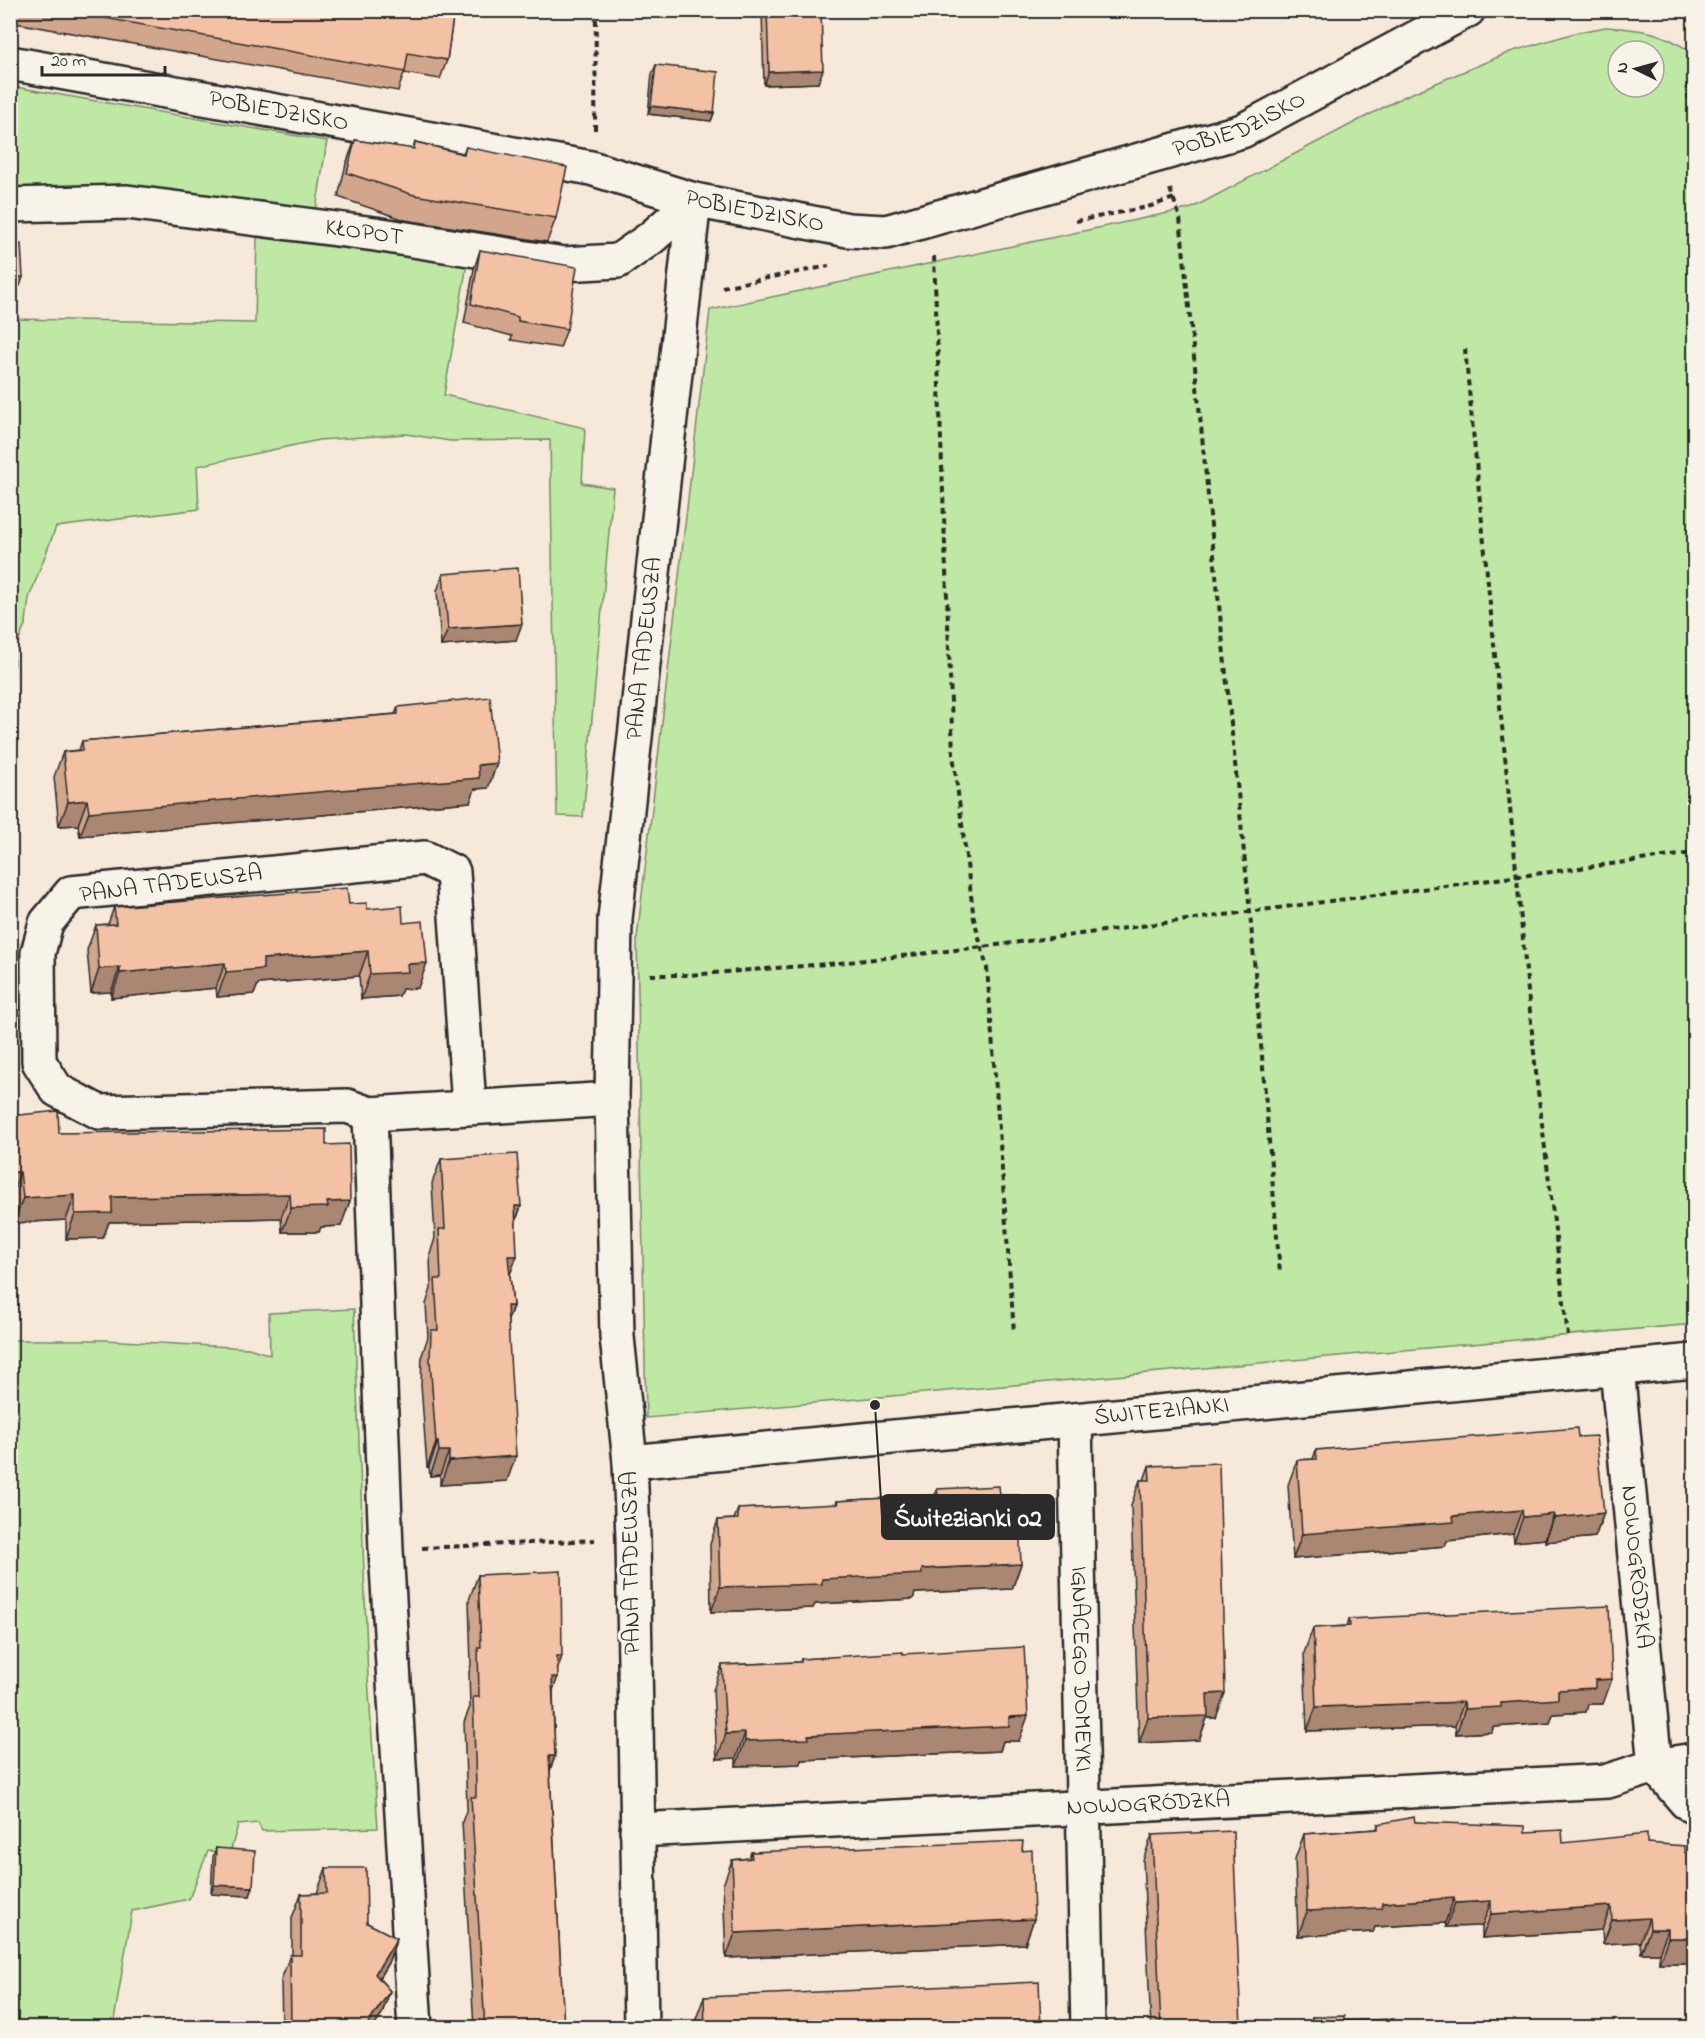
<svg xmlns="http://www.w3.org/2000/svg" width="1705" height="2038" font-family="'Indie Flower',sans-serif">
<rect width="100%" height="100%" fill="#f6e9da"/>
<filter id="ink" filterUnits="userSpaceOnUse"><feTurbulence type="fractalNoise" baseFrequency=".0167" numOctaves="2"/><feDisplacementMap in="SourceGraphic" scale="12" xChannelSelector="R" yChannelSelector="G"/><feConvolveMatrix kernelMatrix="1 2 1 2 8 2 1 2 1" color-interpolation-filters="sRGB"/></filter>
<g filter="url(#ink)">
<path fill="#bfe8a4" stroke="#758a68" stroke-width="1.5" fill-rule="evenodd" d="M 1606,27 C 1646,30 1661,31 1694,54 L 1694,1324 L 646,1418 L 637,938 L 710,310 L 1192,208 L 1403,97 L 1510,52 L 1578,32 ZM 1618,51 L 1654,51 L 1654,87 L 1618,87 Z
M 10,86 L 327,141 L 315,216 L 11,193 Z
M 257,235 L 468,259 L 444,395 L 585,428 L 582,483 L 613,488 L 583,817 L 557,816 L 550,440 L 450,441 L 406,434 L 319,440 L 197,466 L 199,509 L 56,527 L 29,598 L 26,622 L 14,654 L 11,820 L 11,319 L 255,323 Z
M 354,1309 L 368,1678 L 378,1828 L 262,1831 L 258,1823 L 238,1825 L 230,1853 L 208,1851 L 189,1899 L 132,1911 L 113,2027 L 11,2027 L 10,1340 L 104,1340 L 249,1348 L 270,1355 L 269,1313 Z"/>
<g fill="none" stroke-linecap="round" stroke-linejoin="round">
<g stroke="#2b2b2b" stroke-width="38">
<g id="minor">
<path id="s1" d="M 10,63 L 591,168 L 694,200 L 848,230 L 886,232 L 1242,131 L 1468,10"/>
<path id="s2" d="M 10,205 L 127,202 L 375,234 L 564,264 L 618,261 L 651,238 L 694,200"/>
<path d="M 469,1106 L 453,872 L 425,858 L 71,893 L 46,923 L 38,953 L 39,1062 L 57,1090 L 99,1112 L 347,1106 L 370,1114 L 612,1099"/>
<path d="M 370,1114 L 386,1550 L 415,2028"/>
<path id="s3" d="M 1617,1368 L 1655,1766 L 1686,1802 L 1694,1806"/>
<path id="s4" d="M 1075,1420 L 1088,2028"/>
<path id="s5" d="M 630,1462 L 1694,1361"/>
<path id="s6" d="M 637,1830 L 1608,1781 L 1655,1766 L 1694,1760"/>
<path id="s7" d="M 641,2028 L 633,1538 L 630,1462 L 617,1337 L 612,1099 L 615,919 L 694,200"/>
</g>
</g>
<path stroke="#2b2b2b" stroke-width="4" stroke-dasharray="6 4.5" stroke-linecap="butt" d="M 1687,83 L 1694,150
M 595,130 L 596,10
M 1170,189 L 1180,218 L 1250,912 L 1280,1273
M 1076,221 L 1148,207 L 1174,198
M 934,256 L 953,754 L 974,919 L 987,968 L 1014,1332
M 722,287 L 829,266
M 1465,349 L 1537,1083 L 1568,1336
M 650,975 L 689,975 L 839,963 L 982,947 L 1694,853
M 422,1548 L 595,1540"/>
<use href="#minor" stroke="#f7f3e8" stroke-width="33"/>
</g>
<path fill="#d1a68d" stroke="#2b2b2b" stroke-width="1.5" d="M 10,10 L 454,10 L 447,60 L 440,79 L 404,73 L 398,91 L 10,22 Z
M 762,10 L 821,10 L 818,83 L 764,85 Z
M 656,65 L 714,113 L 711,121 L 648,114 L 652,74 Z
M 355,140 L 413,149 L 415,142 L 463,153 L 466,147 L 556,218 L 547,242 L 405,220 L 338,197 L 346,164 Z
M 480,250 L 567,329 L 560,348 L 511,340 L 512,336 L 464,323 L 474,269 Z
M 443,574 L 516,640 L 441,646 L 437,591 Z
M 398,707 L 497,763 L 488,788 L 475,789 L 470,802 L 80,836 L 78,825 L 59,826 L 54,777 L 63,752 L 79,750 L 82,741 L 395,714 Z
M 349,904 L 367,909 L 403,923 L 418,988 L 402,989 L 399,996 L 361,999 L 359,976 L 258,984 L 254,994 L 217,997 L 216,988 L 111,998 L 111,992 L 91,993 L 87,950 L 96,925 L 108,924 L 114,907 Z
M 10,1116 L 59,1133 L 326,1145 L 341,1226 L 321,1227 L 319,1232 L 282,1232 L 281,1218 L 109,1222 L 103,1238 L 66,1239 L 66,1220 L 14,1223 L 12,1197 Z
M 441,1159 L 521,1206 L 516,1221 L 510,1275 L 513,1306 L 508,1320 L 507,1481 L 440,1485 L 440,1475 L 430,1476 L 429,1467 L 427,1467 L 421,1385 L 422,1355 L 428,1337 L 426,1304 L 431,1289 L 430,1254 L 435,1238 L 432,1183 Z
M 1578,1437 L 1604,1513 L 1595,1537 L 1545,1542 L 1545,1539 L 1514,1542 L 1513,1534 L 1447,1541 L 1445,1546 L 1293,1559 L 1288,1485 L 1297,1460 L 1313,1459 L 1316,1450 Z
M 1695,1437 L 1695,1484 L 1691,1447 Z
M 1149,1466 L 1216,1718 L 1207,1718 L 1199,1740 L 1139,1743 L 1131,1505 L 1140,1480 L 1144,1480 Z
M 937,1489 L 1000,1495 L 1021,1564 L 1012,1589 L 915,1593 L 913,1599 L 815,1604 L 813,1608 L 711,1612 L 710,1544 L 718,1520 L 734,1519 L 738,1509 L 836,1505 L 837,1501 L 935,1495 Z
M 478,1575 L 562,1656 L 557,1669 L 553,1690 L 555,1756 L 550,1771 L 564,2028 L 474,2028 L 462,1822 L 467,1808 L 464,1722 L 470,1707 L 469,1672 L 471,1665 L 469,1600 Z
M 1695,1600 L 1695,1656 L 1690,1612 Z
M 1349,1619 L 1603,1704 L 1588,1704 L 1586,1712 L 1553,1714 L 1550,1723 L 1493,1727 L 1492,1732 L 1456,1734 L 1455,1726 L 1307,1731 L 1304,1653 L 1313,1628 L 1347,1626 Z
M 903,1654 L 1019,1741 L 1003,1741 L 1000,1751 L 801,1760 L 800,1764 L 736,1766 L 736,1758 L 717,1759 L 713,1690 L 722,1665 L 800,1662 L 801,1659 Z
M 1415,1822 L 1525,1832 L 1563,1843 L 1647,1843 L 1685,1853 L 1695,1854 L 1695,1963 L 1659,1963 L 1659,1953 L 1641,1953 L 1640,1942 L 1603,1944 L 1602,1930 L 1482,1938 L 1482,1926 L 1446,1927 L 1445,1923 L 1375,1927 L 1373,1932 L 1298,1936 L 1295,1859 L 1304,1834 L 1377,1829 L 1378,1824 Z
M 1152,1835 L 1241,2028 L 1151,2028 L 1143,1860 Z
M 216,1848 L 253,1887 L 250,1896 L 211,1894 L 213,1857 Z
M 1022,1851 L 1034,1919 L 1025,1944 L 726,1958 L 723,1885 L 732,1860 L 749,1858 L 751,1852 Z
M 326,1868 L 367,1923 L 397,1938 L 388,1963 L 379,1978 L 390,1991 L 381,2016 L 373,2028 L 282,2028 L 281,1980 L 290,1955 L 292,1955 L 292,1918 L 301,1894 L 317,1893 Z
M 704,1997 L 1041,2028 L 695,2028 L 695,2022 Z
M 1312,2017 L 1395,2026 L 1444,2028 L 1308,2028 Z"/>
<path fill="#aa8773" stroke="#2b2b2b" stroke-width="1.5" d="M 823,70 L 818,83 L 764,85 L 769,72 Z
M 651,106 L 714,113 L 711,121 L 648,114 Z
M 23,277 L 20,286 L 10,286 L 10,278 Z
M 522,624 L 516,640 L 441,646 L 448,629 Z
M 497,763 L 488,788 L 475,789 L 470,802 L 80,836 L 89,812 Z
M 87,800 L 78,825 L 59,826 L 68,802 Z
M 368,951 L 359,976 L 258,984 L 254,994 L 217,997 L 226,972 L 263,959 Z
M 225,963 L 216,988 L 111,998 L 120,973 Z
M 427,963 L 418,988 L 402,989 L 399,996 L 361,999 L 370,974 L 407,964 Z
M 120,967 L 111,992 L 91,993 L 99,969 Z
M 10,1172 L 20,1172 L 12,1197 L 10,1197 Z
M 290,1194 L 281,1218 L 109,1222 L 103,1238 L 66,1239 L 75,1214 L 112,1197 Z
M 75,1195 L 66,1220 L 14,1223 L 23,1198 Z
M 350,1201 L 341,1226 L 321,1227 L 319,1232 L 282,1232 L 291,1208 L 327,1202 Z
M 515,1206 L 521,1206 L 512,1231 Z
M 508,1256 L 517,1256 L 508,1280 Z
M 507,1306 L 513,1306 L 504,1330 Z
M 438,1442 L 429,1467 L 427,1467 L 436,1443 Z
M 439,1451 L 449,1451 L 440,1475 L 430,1476 Z
M 516,1456 L 507,1481 L 440,1485 L 449,1461 Z
M 1522,1510 L 1513,1534 L 1447,1541 L 1445,1546 L 1293,1559 L 1302,1534 L 1453,1516 Z
M 1604,1513 L 1595,1537 L 1545,1542 L 1554,1518 Z
M 1554,1514 L 1545,1539 L 1514,1542 L 1523,1517 Z
M 1021,1564 L 1012,1589 L 915,1593 L 913,1599 L 815,1604 L 813,1608 L 711,1612 L 720,1587 L 822,1579 L 922,1569 Z
M 557,1656 L 562,1656 L 555,1677 L 558,1677 L 549,1701 L 543,1701 Z
M 1612,1679 L 1603,1704 L 1588,1704 L 1586,1712 L 1553,1714 L 1550,1723 L 1493,1727 L 1492,1732 L 1456,1734 L 1465,1709 L 1501,1703 L 1558,1690 L 1595,1680 Z
M 1225,1693 L 1216,1718 L 1207,1718 L 1199,1740 L 1139,1743 L 1148,1718 L 1207,1694 Z
M 1464,1702 L 1455,1726 L 1307,1731 L 1316,1707 Z
M 1028,1716 L 1019,1741 L 1003,1741 L 1000,1751 L 801,1760 L 800,1764 L 736,1766 L 745,1741 Z
M 745,1733 L 736,1758 L 717,1759 L 726,1734 Z
M 549,1756 L 555,1756 L 546,1781 Z
M 214,1885 L 253,1887 L 250,1896 L 211,1894 Z
M 1454,1898 L 1445,1923 L 1375,1927 L 1373,1932 L 1298,1936 L 1307,1911 L 1382,1903 Z
M 1491,1901 L 1482,1926 L 1446,1927 L 1455,1903 Z
M 1611,1906 L 1602,1930 L 1482,1938 L 1491,1914 Z
M 1649,1918 L 1640,1942 L 1603,1944 L 1612,1920 Z
M 1034,1919 L 1025,1944 L 726,1958 L 735,1933 Z
M 1650,1929 L 1668,1929 L 1659,1953 L 1641,1953 Z
M 397,1938 L 388,1963 L 366,1999 L 375,1974 Z
M 1668,1938 L 1695,1938 L 1695,1963 L 1659,1963 Z
M 390,1991 L 381,2016 L 373,2028 L 365,2028 Z"/>
<path fill="#f3c1a4" stroke="#2b2b2b" stroke-width="1.5" d="M 60,10 L 454,10 L 447,60 L 408,53 L 405,72 Z
M 767,10 L 821,10 L 823,70 L 769,72 Z
M 656,65 L 718,72 L 714,113 L 651,106 Z
M 355,140 L 414,149 L 415,142 L 464,154 L 466,147 L 567,167 L 556,218 L 414,195 L 347,173 Z
M 10,244 L 21,244 L 23,277 L 10,278 Z
M 480,250 L 577,267 L 567,329 L 518,321 L 518,317 L 471,304 Z
M 518,568 L 522,624 L 448,629 L 443,574 Z
M 490,697 L 497,763 L 478,765 L 479,778 L 89,812 L 87,800 L 68,802 L 63,752 L 83,750 L 82,741 L 398,714 L 398,707 Z
M 347,888 L 349,904 L 367,903 L 367,909 L 402,906 L 403,923 L 423,921 L 427,963 L 407,964 L 408,972 L 370,974 L 368,951 L 263,959 L 263,969 L 226,972 L 225,963 L 120,973 L 120,967 L 99,969 L 96,925 L 116,924 L 114,907 Z
M 58,1111 L 59,1133 L 326,1129 L 326,1145 L 349,1144 L 350,1201 L 327,1202 L 328,1207 L 291,1208 L 290,1194 L 112,1197 L 112,1213 L 75,1214 L 75,1195 L 23,1198 L 20,1172 L 10,1172 L 10,1116 Z
M 517,1154 L 521,1206 L 515,1206 L 517,1256 L 508,1256 L 513,1306 L 507,1306 L 516,1456 L 449,1461 L 449,1451 L 439,1451 L 438,1442 L 436,1443 L 430,1360 L 431,1330 L 438,1330 L 435,1279 L 441,1279 L 439,1229 L 445,1229 L 441,1159 Z
M 1577,1428 L 1578,1437 L 1596,1436 L 1604,1513 L 1554,1518 L 1554,1514 L 1523,1517 L 1522,1510 L 1453,1516 L 1454,1522 L 1302,1534 L 1297,1460 L 1317,1459 L 1316,1450 Z
M 1219,1463 L 1225,1693 L 1207,1694 L 1208,1716 L 1148,1718 L 1140,1480 L 1150,1480 L 1149,1466 Z
M 999,1486 L 1000,1495 L 1018,1495 L 1021,1564 L 922,1569 L 922,1574 L 822,1579 L 822,1584 L 720,1587 L 718,1520 L 738,1519 L 738,1509 L 838,1504 L 837,1501 L 938,1495 L 937,1489 Z
M 561,1571 L 562,1656 L 557,1656 L 558,1677 L 552,1677 L 555,1756 L 549,1756 L 564,2028 L 485,2028 L 471,1797 L 476,1797 L 476,1787 L 473,1697 L 479,1697 L 478,1648 L 481,1648 L 478,1575 Z
M 1609,1606 L 1612,1679 L 1595,1680 L 1595,1688 L 1558,1690 L 1558,1699 L 1501,1703 L 1501,1707 L 1465,1709 L 1464,1702 L 1316,1707 L 1313,1628 L 1350,1626 L 1349,1619 Z
M 1024,1647 L 1028,1716 L 1009,1717 L 1009,1726 L 808,1735 L 809,1739 L 745,1741 L 745,1733 L 726,1734 L 722,1665 L 801,1662 L 801,1659 L 903,1652 L 903,1654 Z
M 1414,1817 L 1415,1822 L 1525,1826 L 1525,1832 L 1562,1830 L 1563,1843 L 1647,1834 L 1647,1843 L 1685,1846 L 1685,1853 L 1695,1854 L 1695,1938 L 1668,1938 L 1668,1929 L 1650,1929 L 1649,1918 L 1612,1920 L 1611,1906 L 1491,1914 L 1491,1901 L 1455,1903 L 1454,1898 L 1382,1903 L 1382,1908 L 1307,1911 L 1304,1834 L 1378,1829 L 1378,1824 Z
M 1233,1831 L 1241,2028 L 1161,2028 L 1152,1835 Z
M 1023,1841 L 1022,1851 L 1032,1850 L 1034,1919 L 735,1933 L 732,1860 L 752,1858 L 751,1852 Z
M 216,1848 L 255,1851 L 253,1887 L 214,1885 Z
M 326,1868 L 366,1868 L 367,1923 L 397,1938 L 375,1974 L 390,1991 L 365,2028 L 291,2028 L 290,1955 L 301,1955 L 301,1894 L 327,1893 Z
M 1039,1982 L 1041,2028 L 705,2028 L 704,1997 Z
M 1344,2016 L 1344,2021 L 1394,2019 L 1395,2026 L 1444,2025 L 1444,2028 L 1312,2028 L 1312,2017 Z"/>
</g>
<g text-anchor="middle" dominant-baseline="central" stroke-width="6" stroke-linejoin="round" paint-order="stroke">
<g font-size="24" fill="#2b2b2b" stroke="#f7f3e8">
<text stroke="none"><textPath href="#s1" startOffset="273">POBIEDZISKO</textPath></text>
<text stroke="none"><textPath href="#s1" startOffset="1263">POBIEDZISKO</textPath></text>
<text stroke="none"><textPath href="#s1" startOffset="760">POBIEDZISKO</textPath></text>
<text stroke="none"><textPath href="#s2" startOffset="356">KŁOPOT</textPath></text>
<text stroke="none"><textPath href="#s7" startOffset="1382">PANA TADEUSZA</textPath></text>
<text transform="translate(171 885) rotate(-7)">PANA TADEUSZA</text>
<text stroke="none"><textPath href="#s5" startOffset="534">ŚWITEZIANKI</textPath></text>
<text transform="translate(632 1563) rotate(-91)">PANA TADEUSZA</text>
<text stroke="none"><textPath href="#s3" startOffset="200">NOWOGRÓDZKA</textPath></text>
<text stroke="none"><textPath href="#s4" startOffset="249">IGNACEGO DOMEYKI</textPath></text>
<text stroke="none"><textPath href="#s6" startOffset="512">NOWOGRÓDZKA</textPath></text>
</g>
</g>
<path fill="none" stroke="#2b2b2b" stroke-width="2" d="M875 1405L882 1517"/>
<circle fill="#2b2b2b" stroke="#f7f3e8" stroke-width="2" cx="875" cy="1405" r="6"/>
<rect fill="#2b2b2b" stroke="#2b2b2b" stroke-width="2" x="882" y="1495" width="172" height="44" rx="6"/>
<g font-size="26" text-anchor="middle" font-weight="bold" fill="#fff">
<text x="968" y="1526">Świtezianki 02</text>
</g>
<rect width="1705" height="2038" fill="none" stroke="#f7f3e8" stroke-width="36"/>
<rect x="18" y="18" width="1669" height="2002" fill="none" stroke="#2b2b2b" stroke-width="2" filter="url(#ink)"/>
<g transform="translate(1636 69) rotate(275)"><circle r="28" fill="#f7f3e8" stroke="#a5a39c" stroke-width="1.5"/>
<path d="M0-4.5L10 22L0 15L-10 22Z" fill="#2b2b2b"/>
<text y="-9" font-size="16" font-weight="bold" text-anchor="middle" fill="#2b2b2b">N</text>
</g>
<path d="M42 66v9h123v-9" fill="none" stroke="#2b2b2b" stroke-width="3"/>
<text x="51" y="66" font-size="18" fill="#2b2b2b" stroke="#f7f3e8" stroke-width="4.5" paint-order="stroke">20 m</text>
</svg>
